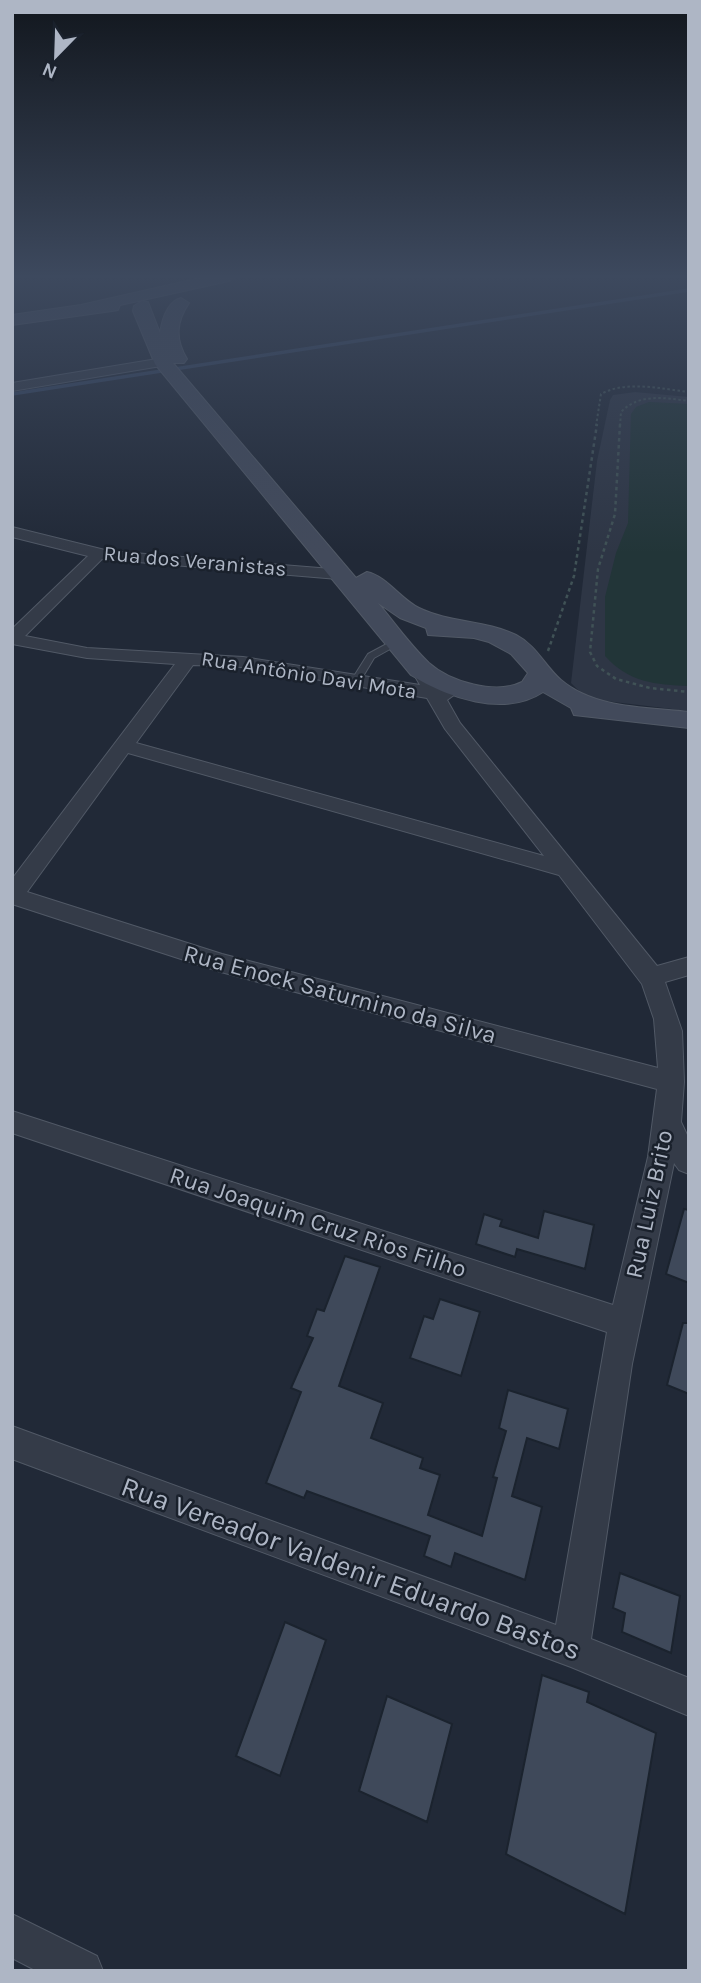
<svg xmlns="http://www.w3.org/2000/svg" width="701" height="1983" font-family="Karla,sans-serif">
<rect width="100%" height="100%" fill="#212937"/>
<path fill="#2e3645" d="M 635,392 L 689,397 L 689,711 L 597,700 L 582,694 L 571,683 L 597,461 L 610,400 L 613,395 Z"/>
<path fill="#223538" d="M 649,402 L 689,404 L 689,686 C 656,685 628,682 605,656 L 605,597 L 616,553 L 628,523 L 631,414 L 636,407 Z"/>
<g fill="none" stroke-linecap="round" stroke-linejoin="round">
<path stroke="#34445f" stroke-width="3.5" d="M 12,394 L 689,290"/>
</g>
<path fill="#3f495a" stroke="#1b232e" stroke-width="2" d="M 684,1209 L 689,1210 L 689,1283 L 666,1274 Z
M 544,1211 L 594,1225 L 585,1269 L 517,1249 L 515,1257 L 476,1244 L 484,1214 L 502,1220 L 500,1226 L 538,1238 Z
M 345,1256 L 380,1267 L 339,1386 L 383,1403 L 371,1438 L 423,1458 L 420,1468 L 440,1475 L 428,1515 L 482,1536 L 497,1478 L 493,1477 L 506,1431 L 499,1428 L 508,1390 L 568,1409 L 559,1449 L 527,1438 L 512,1496 L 542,1507 L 525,1580 L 455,1553 L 451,1567 L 424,1556 L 430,1536 L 307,1491 L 304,1498 L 266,1483 L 301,1392 L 291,1388 L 313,1338 L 307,1336 L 317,1309 L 324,1311 Z
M 440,1299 L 480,1312 L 461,1376 L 410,1358 L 424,1316 L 433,1319 Z
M 683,1323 L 689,1323 L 689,1394 L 667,1385 Z
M 620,1573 L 680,1596 L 671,1653 L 622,1632 L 625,1613 L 613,1608 Z
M 285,1622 L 326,1640 L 280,1776 L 236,1756 Z
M 542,1675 L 589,1692 L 587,1702 L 656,1733 L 625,1914 L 506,1854 Z
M 387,1696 L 452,1724 L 427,1822 L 359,1791 Z"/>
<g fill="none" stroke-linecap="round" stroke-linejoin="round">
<g stroke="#515966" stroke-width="2">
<path id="lane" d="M 396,639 L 399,640 L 399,644 L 374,658 L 359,683 L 353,683 L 351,681 L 368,654 Z"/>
</g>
<g stroke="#515966" stroke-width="2">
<path id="street" d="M 163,358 L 167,359 L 167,365 L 12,391 L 12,383 Z
M 12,527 L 109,551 L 344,570 L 346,574 L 338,579 L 102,559 L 25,636 L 87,648 L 243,657 L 420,685 L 411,669 L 420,663 L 427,665 L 441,689 L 452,691 L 454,695 L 447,700 L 460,723 L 657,966 L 689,957 L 689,975 L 665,982 L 682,1031 L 684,1082 L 681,1122 L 689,1139 L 689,1174 L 679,1170 L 674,1163 L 632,1364 L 591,1639 L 689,1678 L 689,1716 L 571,1667 L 12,1459 L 12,1426 L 556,1625 L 607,1332 L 12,1133 L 12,1111 L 613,1305 L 648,1157 L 657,1089 L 221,972 L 12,904 L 12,879 L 175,664 L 87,658 L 12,644 L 12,629 L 88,556 L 12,537 ZM 193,665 L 243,667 L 427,698 L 445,729 L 544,856 L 136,743 ZM 128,753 L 559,875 L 642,984 L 654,1019 L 658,1068 L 222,954 L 27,892 Z
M 12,1914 L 97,1956 L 103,1971 L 37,1971 L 12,1958 Z"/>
</g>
<g stroke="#515966" stroke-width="2">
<path id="secondary" d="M 209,276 L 237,276 L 229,281 L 120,305 L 118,310 L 112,311 L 12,325 L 12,315 L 81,305 Z
M 181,298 L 189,303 C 176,322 175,339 187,359 L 184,363 L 173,363 L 356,578 L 367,572 C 386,576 401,599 419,608 C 450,623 485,620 516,635 C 537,646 544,665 561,680 C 595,709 647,707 689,712 L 689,728 L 574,715 L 571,708 L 543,692 C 504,718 446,697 411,675 L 155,364 L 133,311 L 134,306 L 142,301 L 148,302 L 160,333 C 162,320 167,302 181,298 ZM 378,603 L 400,618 L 426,628 L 428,635 L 474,638 L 489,642 L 511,654 L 528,673 L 522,682 C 496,695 450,682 429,663 C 410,645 394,622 378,603 Z"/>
</g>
<path stroke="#405256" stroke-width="2" stroke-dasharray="2.5 2.5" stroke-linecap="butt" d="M 596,426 L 601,394 C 626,380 662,389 689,392
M 620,426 L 621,412 C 639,393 665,398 689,401"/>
<path stroke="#405256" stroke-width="2.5" stroke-dasharray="3.5 3.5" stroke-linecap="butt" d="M 620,424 L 615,514 L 598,569 L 590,652 L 597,666 L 616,679 L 650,688 L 689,692
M 548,651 L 574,576 L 597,424"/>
<use href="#lane" fill="#343b48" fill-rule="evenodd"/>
<use href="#street" fill="#343b48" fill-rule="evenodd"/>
<use href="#secondary" fill="#424a5b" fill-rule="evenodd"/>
</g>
<linearGradient id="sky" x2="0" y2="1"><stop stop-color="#12171e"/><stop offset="0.5" stop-color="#3d495e"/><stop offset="1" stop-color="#3d495e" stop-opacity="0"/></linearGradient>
<rect width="701" height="553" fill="url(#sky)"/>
<g text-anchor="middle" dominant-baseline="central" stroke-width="5" stroke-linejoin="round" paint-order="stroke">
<g font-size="21" fill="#aeb6c5" stroke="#1a212c">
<text transform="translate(195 561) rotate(5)">Rua dos Veranistas</text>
<text transform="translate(309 675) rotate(9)">Rua Antônio Davi Mota</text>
</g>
<g font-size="24" fill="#aeb6c5" stroke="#1a212c">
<text transform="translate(340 994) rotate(15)">Rua Enock Saturnino da Silva</text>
<text transform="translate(649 1204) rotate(-78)">Rua Luiz Brito</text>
<text transform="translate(318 1222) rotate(18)">Rua Joaquim Cruz Rios Filho</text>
</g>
<g font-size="28" fill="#aeb6c5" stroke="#1a212c">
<text transform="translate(351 1568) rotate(20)">Rua Vereador Valdenir Eduardo Bastos</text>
</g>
</g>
<rect width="701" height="1983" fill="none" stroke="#aeb6c5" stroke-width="28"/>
<g transform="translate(56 56) rotate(203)" stroke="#1a212c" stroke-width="5" paint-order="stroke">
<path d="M0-5L12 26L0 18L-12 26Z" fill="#aeb6c5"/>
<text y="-10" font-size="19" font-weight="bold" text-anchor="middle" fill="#aeb6c5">N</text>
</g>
</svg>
